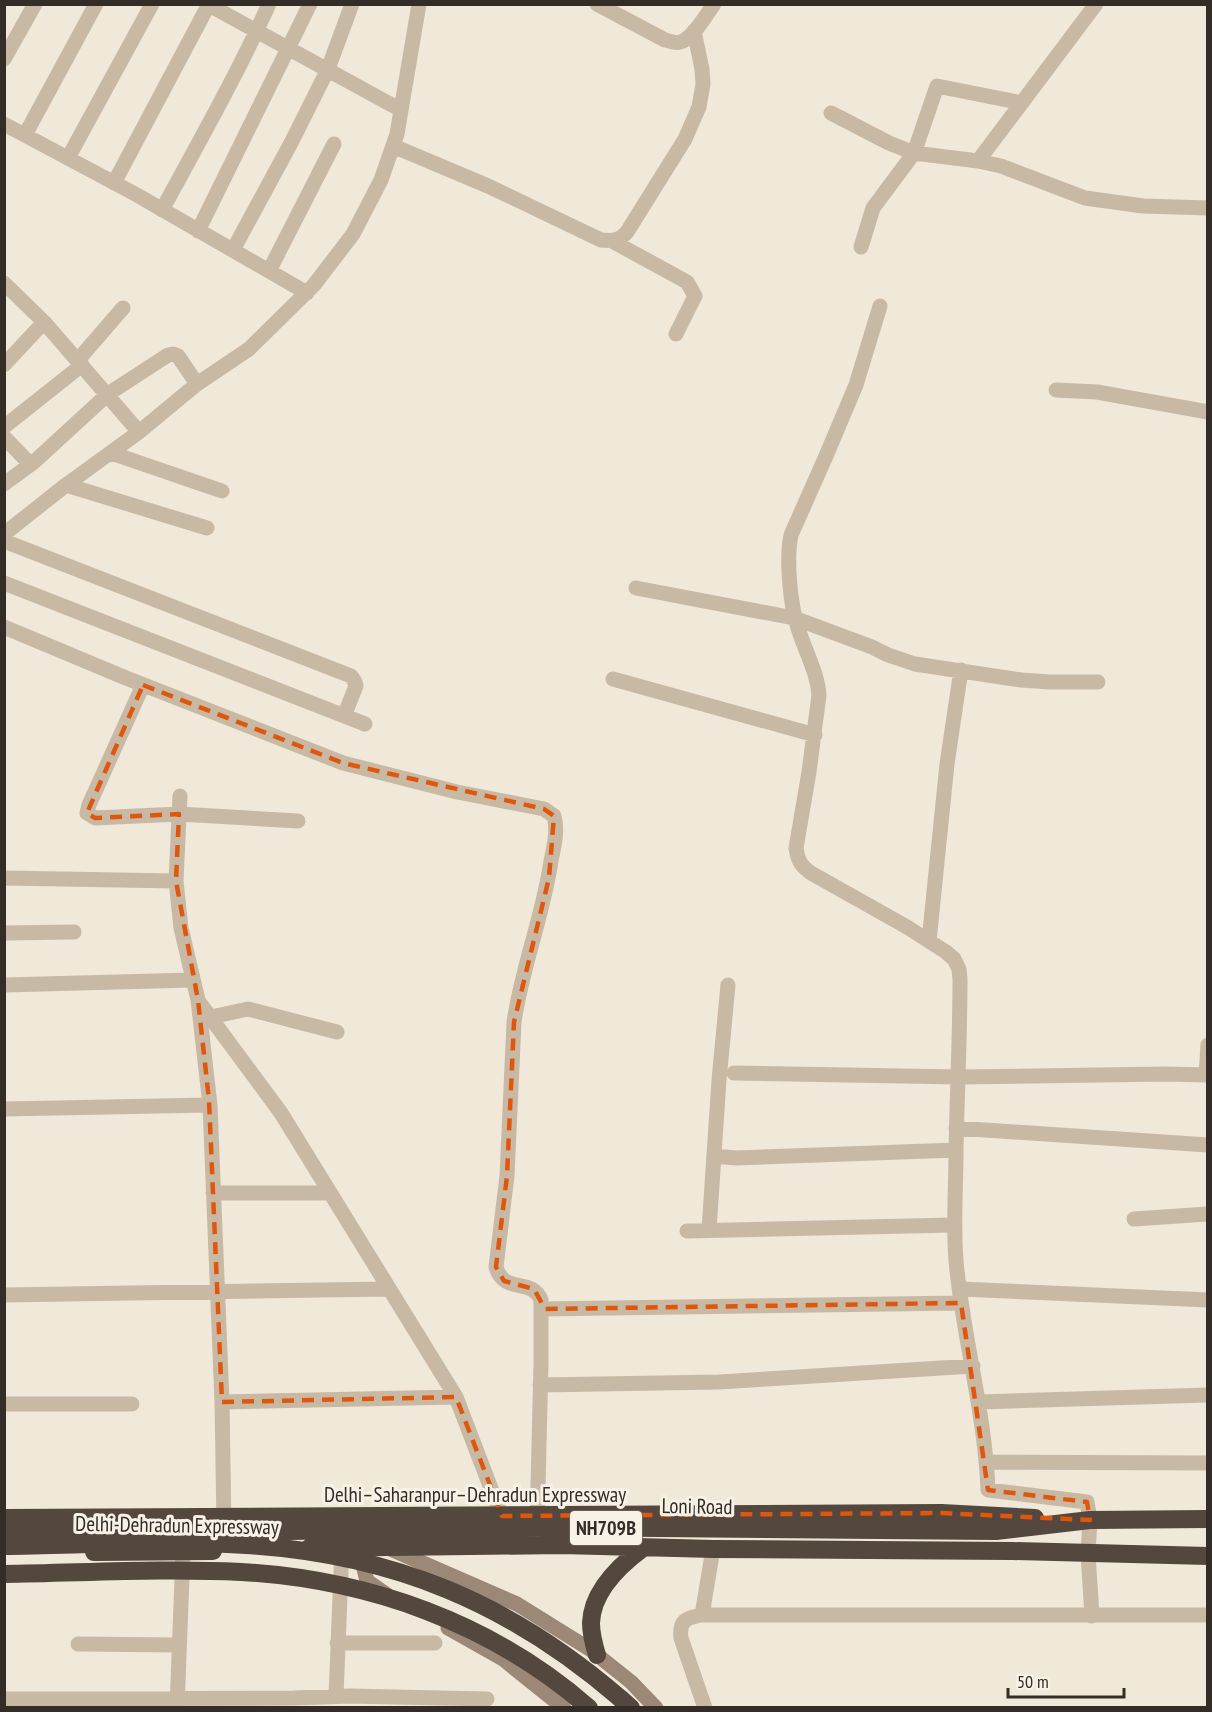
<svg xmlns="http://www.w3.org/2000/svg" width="1212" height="1712" font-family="'PT Sans Narrow',sans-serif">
<rect width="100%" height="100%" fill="#f0e8d9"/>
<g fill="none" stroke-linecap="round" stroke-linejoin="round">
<path stroke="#c8b9a5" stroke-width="15" d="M 597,4 L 665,40 C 670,41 675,44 680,42 C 693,39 706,15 714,4
M 209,5 L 401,110
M 4,59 L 35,4
M 831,113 L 889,143 L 914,153 L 978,161 L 1001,166 L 1085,198 L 1143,206 L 1208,208
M 4,124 L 137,195 L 307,293
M 25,135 L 96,4
M 393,146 L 488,186 L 601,240 C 613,241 619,241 627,232 L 685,139 L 699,107 L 703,84 L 702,69 L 694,31
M 68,158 L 152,4
M 978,161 L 1096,4
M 114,183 L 209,4
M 162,210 C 199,142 237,75 269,4
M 198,231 L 310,4
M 612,241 L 687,282 L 695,296 L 676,334
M 861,247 L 873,208 L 914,153 L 937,86 L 1022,103
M 233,250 L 291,143 L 328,69 L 352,4
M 269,271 L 334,144
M 4,283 L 44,322 L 139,432
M 880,306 L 856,385 L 826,456 L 791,535 C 786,559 790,605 798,628 C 805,651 817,671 819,695 L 809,772 L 796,848 C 798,861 801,866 811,873 L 907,927 L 946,952 L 954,959 L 959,969 L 960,979 C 960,1037 957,1094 956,1152 C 956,1188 953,1224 956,1261 C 963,1338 985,1412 988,1490 L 1087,1502 L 1090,1520 L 1088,1554 L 1092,1616
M 78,360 L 123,308
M 4,365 L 44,322
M 1056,390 L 1097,392 L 1208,412
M 4,427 L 82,365
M 4,437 L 30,464
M 111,453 L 222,491
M 4,484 L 34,462 L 108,394 L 168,355 L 173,354 L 178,356 L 197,384
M 66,485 L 207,528
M 4,534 L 66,485 L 139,432 L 197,384 L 249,349 L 314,285 L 353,234 L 381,180 L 397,134 L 419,4
M 4,541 L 351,676 L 355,682 L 356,686 L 344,716
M 4,583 L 365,724
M 636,588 L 794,618 L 872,647 L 888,655 L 915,664 L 1021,680 L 1050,682 L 1098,682
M 4,627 L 126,678 L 343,763 L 457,792 L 544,809 L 554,816 C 558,831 554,846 551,861 C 543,916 522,967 514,1022 L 507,1176 L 496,1267 C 504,1295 532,1277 541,1300 L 541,1364 L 537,1527
M 613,679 L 815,735
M 143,685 L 89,805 L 87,813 L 95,818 L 179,814 L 298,821
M 180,796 L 176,881 L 181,928 L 198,1000 L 210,1105 L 222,1402 L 224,1526
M 4,878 L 176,881
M 4,933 L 74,932
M 929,941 L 947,764 L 961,670
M 4,985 L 193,980
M 199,1002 L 281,1113 L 456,1397 L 505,1525
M 211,1017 L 248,1009 L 337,1032
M 734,1073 L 959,1077 L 1166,1074 L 1208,1075
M 1206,1075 L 1208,1045
M 4,1109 L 210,1105
M 956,1128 L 1208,1145
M 714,1156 L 736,1158 L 956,1150
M 213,1193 L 330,1193
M 1134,1219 L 1208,1214
M 709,1230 L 719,1080 L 728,985
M 687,1231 L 954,1225
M 960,1289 L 1208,1300
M 4,1295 L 389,1289
M 541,1309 L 961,1303
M 540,1385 L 719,1382 L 973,1366
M 222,1402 L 456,1397
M 979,1402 L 1208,1395
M 4,1404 L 132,1404
M 987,1462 L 1208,1463
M 702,1615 L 713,1549
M 337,1643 L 435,1643
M 78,1644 L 179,1645
M 336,1696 L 342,1547
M 4,1699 L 294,1698 L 350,1696 L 487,1699
M 177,1708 L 183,1552
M 705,1708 L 681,1638 C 679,1620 686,1618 702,1615 L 1208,1615"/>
<path stroke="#9b8877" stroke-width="15" d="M 386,1547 L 517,1604 L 591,1650 L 631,1682 L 656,1708
M 360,1553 L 367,1581 L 387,1595
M 448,1628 L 503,1659 L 564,1708"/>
<path stroke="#54473d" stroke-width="18" d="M 941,1513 L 1035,1518
M 4,1533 L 224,1532 L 555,1527 L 996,1531 L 1090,1520 L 1208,1519
M 309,1548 L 562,1545 L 713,1549 L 1012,1551 L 1208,1556
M 94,1552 L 213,1551
M 597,1655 C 594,1645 591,1634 591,1623 C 592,1592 620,1565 643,1548
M 621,1699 L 631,1708"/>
<path stroke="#54473d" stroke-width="18" d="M 4,1518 L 941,1513
M 4,1546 C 85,1545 166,1540 246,1545 C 393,1554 510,1603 621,1699
M 4,1574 C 83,1573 162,1568 241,1572 C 368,1579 492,1623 589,1708"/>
</g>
<path fill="none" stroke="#df570d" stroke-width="4.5" stroke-dasharray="12 8" stroke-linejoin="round" d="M 143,685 L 343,763 L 544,809 L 554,816 L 549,878 L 514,1022 L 507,1176 L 496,1267 L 504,1281 L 534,1289 L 545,1309 L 961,1303 L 988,1490 L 1087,1502 L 1090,1520 L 941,1513 L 502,1516 L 456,1397 L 222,1402 L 209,1100 L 198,1000 L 176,881 L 179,814 L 95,818 L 87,813 Z"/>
<g text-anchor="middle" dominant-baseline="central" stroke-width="6" stroke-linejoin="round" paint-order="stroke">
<rect fill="#f8f1e5" stroke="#6f675f" stroke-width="1.5" x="570" y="1511" width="72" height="34" rx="4.5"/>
<g font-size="20" font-weight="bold" fill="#342c26">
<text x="606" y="1528">NH709B</text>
</g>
<g font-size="21" fill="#342c26" stroke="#f8f1e5">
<text x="475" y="1494">Delhi–Saharanpur–Dehradun Expressway</text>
<text transform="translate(697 1506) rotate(1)">Loni Road</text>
<text transform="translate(177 1525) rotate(1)">Delhi-Dehradun Expressway</text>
</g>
</g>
<rect width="1212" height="1712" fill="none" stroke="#342c26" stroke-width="12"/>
<path d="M1008 1688v9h116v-9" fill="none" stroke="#342c26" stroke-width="3"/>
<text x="1017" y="1688" font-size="18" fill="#342c26" stroke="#f8f1e5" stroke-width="4.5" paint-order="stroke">50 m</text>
</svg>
